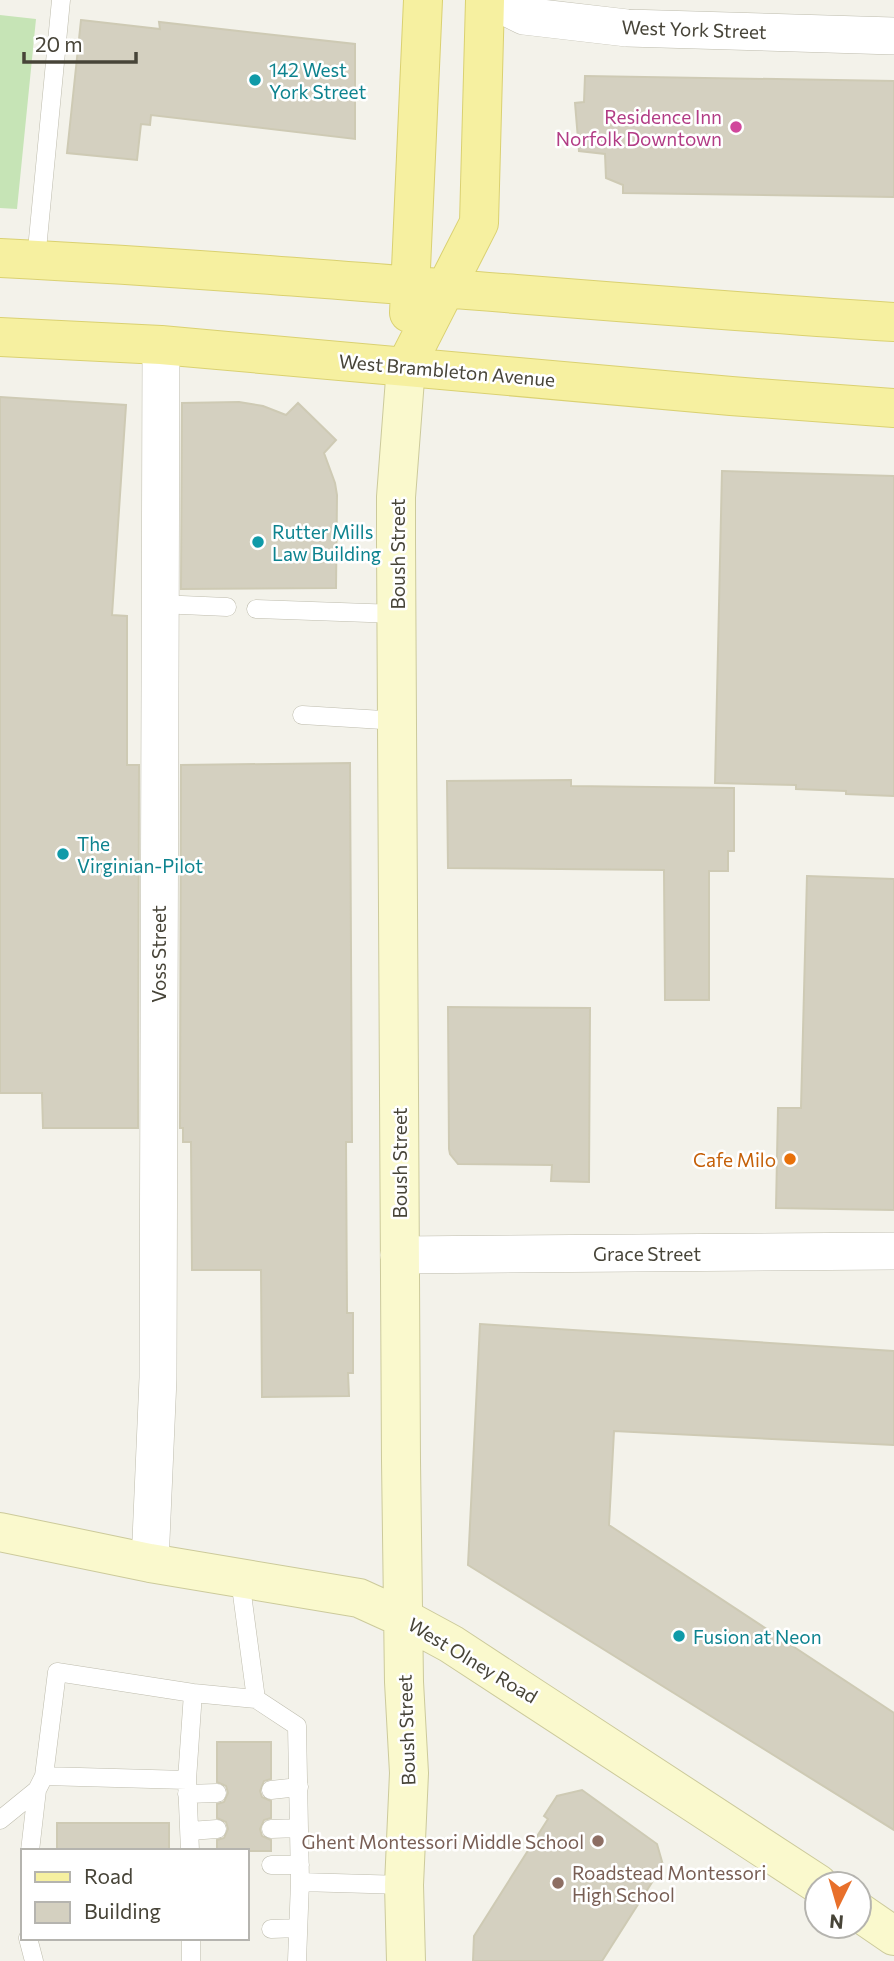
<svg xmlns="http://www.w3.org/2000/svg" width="894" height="1961" font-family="Commissioner,sans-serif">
<rect width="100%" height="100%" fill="#f3f2ea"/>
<path fill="#c6e4b6" d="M 0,15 L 36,19 L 17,209 L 0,208 Z"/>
<path fill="#d4d0c0" stroke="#cecab4" stroke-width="2" d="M 81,20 L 160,29 L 159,22 L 355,44 L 355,139 L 151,115 L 150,125 L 141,124 L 137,160 L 67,153 Z
M 585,76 L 894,81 L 894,197 L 623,193 L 623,185 L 606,178 L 605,154 L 579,151 L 575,103 L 584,102 Z
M 0,397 L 126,405 L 112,615 L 127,616 L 127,765 L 139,765 L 138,1128 L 43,1128 L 42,1093 L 0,1093 Z
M 239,402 L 263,406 L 286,415 L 298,403 L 336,440 L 324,453 L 335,483 L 337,495 L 336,588 L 181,589 L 182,403 Z
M 722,471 L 894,476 L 894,796 L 846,794 L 846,791 L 796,789 L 796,785 L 715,783 Z
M 350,763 L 352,1142 L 346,1142 L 347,1313 L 353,1313 L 353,1373 L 348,1373 L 349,1396 L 262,1397 L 261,1270 L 192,1270 L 191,1142 L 183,1142 L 183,1128 L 180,1128 L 181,765 Z
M 571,780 L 571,786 L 734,788 L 734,851 L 728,851 L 728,871 L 709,871 L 709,1000 L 665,1000 L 664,870 L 448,868 L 447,781 Z
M 807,876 L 894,879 L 894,1210 L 776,1208 L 778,1108 L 801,1108 Z
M 448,1007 L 590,1008 L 589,1182 L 551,1181 L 552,1165 L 458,1164 L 450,1154 L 449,1149 Z
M 480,1324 L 894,1351 L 894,1445 L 614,1431 L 609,1525 L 894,1713 L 894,1830 L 468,1565 Z
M 217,1742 L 271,1742 L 271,1779 L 264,1781 L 260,1791 L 262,1797 L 271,1801 L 271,1818 L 264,1820 L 260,1829 L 262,1836 L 271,1840 L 271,1851 L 217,1851 L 217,1840 L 224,1838 L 228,1829 L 226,1822 L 217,1818 L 217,1804 L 224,1802 L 228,1793 L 226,1786 L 217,1782 Z
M 582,1790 L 657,1844 L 663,1865 L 602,1961 L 473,1961 L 474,1936 L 548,1819 L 544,1816 L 557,1796 Z
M 57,1823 L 169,1823 L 169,1851 L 57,1851 Z"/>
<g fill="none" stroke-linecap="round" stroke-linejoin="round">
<g stroke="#bebcad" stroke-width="19">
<path id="lane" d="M 36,260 L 61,0
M 159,604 L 227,607
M 256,609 L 397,614
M 302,715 L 399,721
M 240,1579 L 256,1699 L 297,1726 L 300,1882
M 44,1776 L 187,1780
M 271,1790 L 299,1787
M 187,1794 L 217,1793
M 0,1820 L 37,1790
M 271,1829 L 299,1828
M 190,1831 L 217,1829
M 30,1851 L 37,1790 L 44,1776 L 57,1672 L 193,1693 L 256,1699
M 190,1851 L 187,1780 L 193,1693
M 271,1865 L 300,1865
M 271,1929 L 298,1928
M 28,1938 L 34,1961
M 191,1961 L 191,1938
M 297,1961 L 300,1882 L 404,1885"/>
</g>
<g stroke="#bebcad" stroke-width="38">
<path id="street" d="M 501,0 L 508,8 L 524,16 L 627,28 L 894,36
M 399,1255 L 894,1251
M 150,1563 L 158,1378 L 161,345"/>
</g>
<g stroke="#ccca9b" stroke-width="40">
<path id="secondary" d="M 406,366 L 396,497 L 396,541 L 401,1461 L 404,1682 L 409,1773 L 404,1885 L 406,1961
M 0,1532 L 150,1563 L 359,1598 L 403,1618 L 451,1644 L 818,1884
M 859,1912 L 894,1936"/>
</g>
<g stroke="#dad171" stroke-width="40">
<path id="primary" d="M 0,258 C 298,273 596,303 894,322
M 409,313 L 423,0
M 0,337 L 161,345 L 731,396 L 894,408
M 406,366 L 479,223 L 485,0"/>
</g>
<use href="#lane" stroke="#fff" stroke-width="18"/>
<use href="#street" stroke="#fff" stroke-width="37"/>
<use href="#secondary" stroke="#faf9cd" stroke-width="38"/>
<use href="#primary" stroke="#f6f0a0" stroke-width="38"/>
</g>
<g fill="#0f9aa8" stroke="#fff" stroke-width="2.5">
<circle cx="255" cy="80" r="7"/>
<circle cx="258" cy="542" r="7"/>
<circle cx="63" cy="854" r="7"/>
<circle cx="679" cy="1636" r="7"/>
</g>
<circle fill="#d1479c" stroke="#fff" stroke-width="2.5" cx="736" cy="127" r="7"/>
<circle fill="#e8710a" stroke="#fff" stroke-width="2.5" cx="790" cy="1159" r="7"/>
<g fill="#8d6e63" stroke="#fff" stroke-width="2.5">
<circle cx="598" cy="1841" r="7"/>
<circle cx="558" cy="1883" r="7"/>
</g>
<g text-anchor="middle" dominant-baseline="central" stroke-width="5" stroke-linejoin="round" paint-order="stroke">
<g font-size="19" fill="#474438" stroke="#fff">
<text transform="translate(694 29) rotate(2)">West York Street</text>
<text transform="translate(447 370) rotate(5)">West Brambleton Avenue</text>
<text transform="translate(397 554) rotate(-90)">Boush Street</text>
<text transform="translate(158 954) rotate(-90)">Voss Street</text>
<text transform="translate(399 1163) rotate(-90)">Boush Street</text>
<text x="647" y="1253">Grace Street</text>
<text transform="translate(473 1660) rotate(31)">West Olney Road</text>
<text transform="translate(406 1730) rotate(-92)">Boush Street</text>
</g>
<g font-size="19" fill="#0d838f" stroke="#fff" text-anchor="start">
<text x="269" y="69">142 West<tspan x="269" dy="22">York Street</tspan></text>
<text x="272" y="531">Rutter Mills<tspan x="272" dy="22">Law Building</tspan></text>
<text x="77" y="843">The<tspan x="77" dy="22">Virginian-Pilot</tspan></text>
<text x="693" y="1636">Fusion at Neon</text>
</g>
<g font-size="19" fill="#b23c85" stroke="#fff" text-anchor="end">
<text x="722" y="116">Residence Inn<tspan x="722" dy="22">Norfolk Downtown</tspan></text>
</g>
<g font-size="19" fill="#c56008" stroke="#fff" text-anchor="end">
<text x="776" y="1159">Cafe Milo</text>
</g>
<g font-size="19" fill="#785e54" stroke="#fff" text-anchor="end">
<text x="584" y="1841">Ghent Montessori Middle School</text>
<text x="572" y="1872" text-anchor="start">Roadstead Montessori<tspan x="572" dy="22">High School</tspan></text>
</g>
</g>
<rect x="21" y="1849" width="228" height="91" fill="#ffffff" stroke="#b5b4af" stroke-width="2"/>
<rect x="35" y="1872" width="35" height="10" fill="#f6f0a0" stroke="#b5b4af" stroke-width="2"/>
<text x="84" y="1884" font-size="21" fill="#474438">Road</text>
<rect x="35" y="1902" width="35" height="21" fill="#d4d0c0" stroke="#b5b4af" stroke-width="2"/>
<text x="84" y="1919" font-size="21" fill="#474438">Building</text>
<g transform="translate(838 1905) rotate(185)"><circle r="33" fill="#ffffff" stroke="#b5b4af" stroke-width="2"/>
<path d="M0-5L12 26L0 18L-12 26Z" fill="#e8702b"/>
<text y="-10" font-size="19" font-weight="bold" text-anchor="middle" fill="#474438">N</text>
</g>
<path d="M24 52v10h112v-10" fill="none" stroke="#474438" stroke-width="3.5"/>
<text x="35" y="52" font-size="21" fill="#474438" stroke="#ffffff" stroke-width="5" paint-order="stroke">20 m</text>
</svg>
